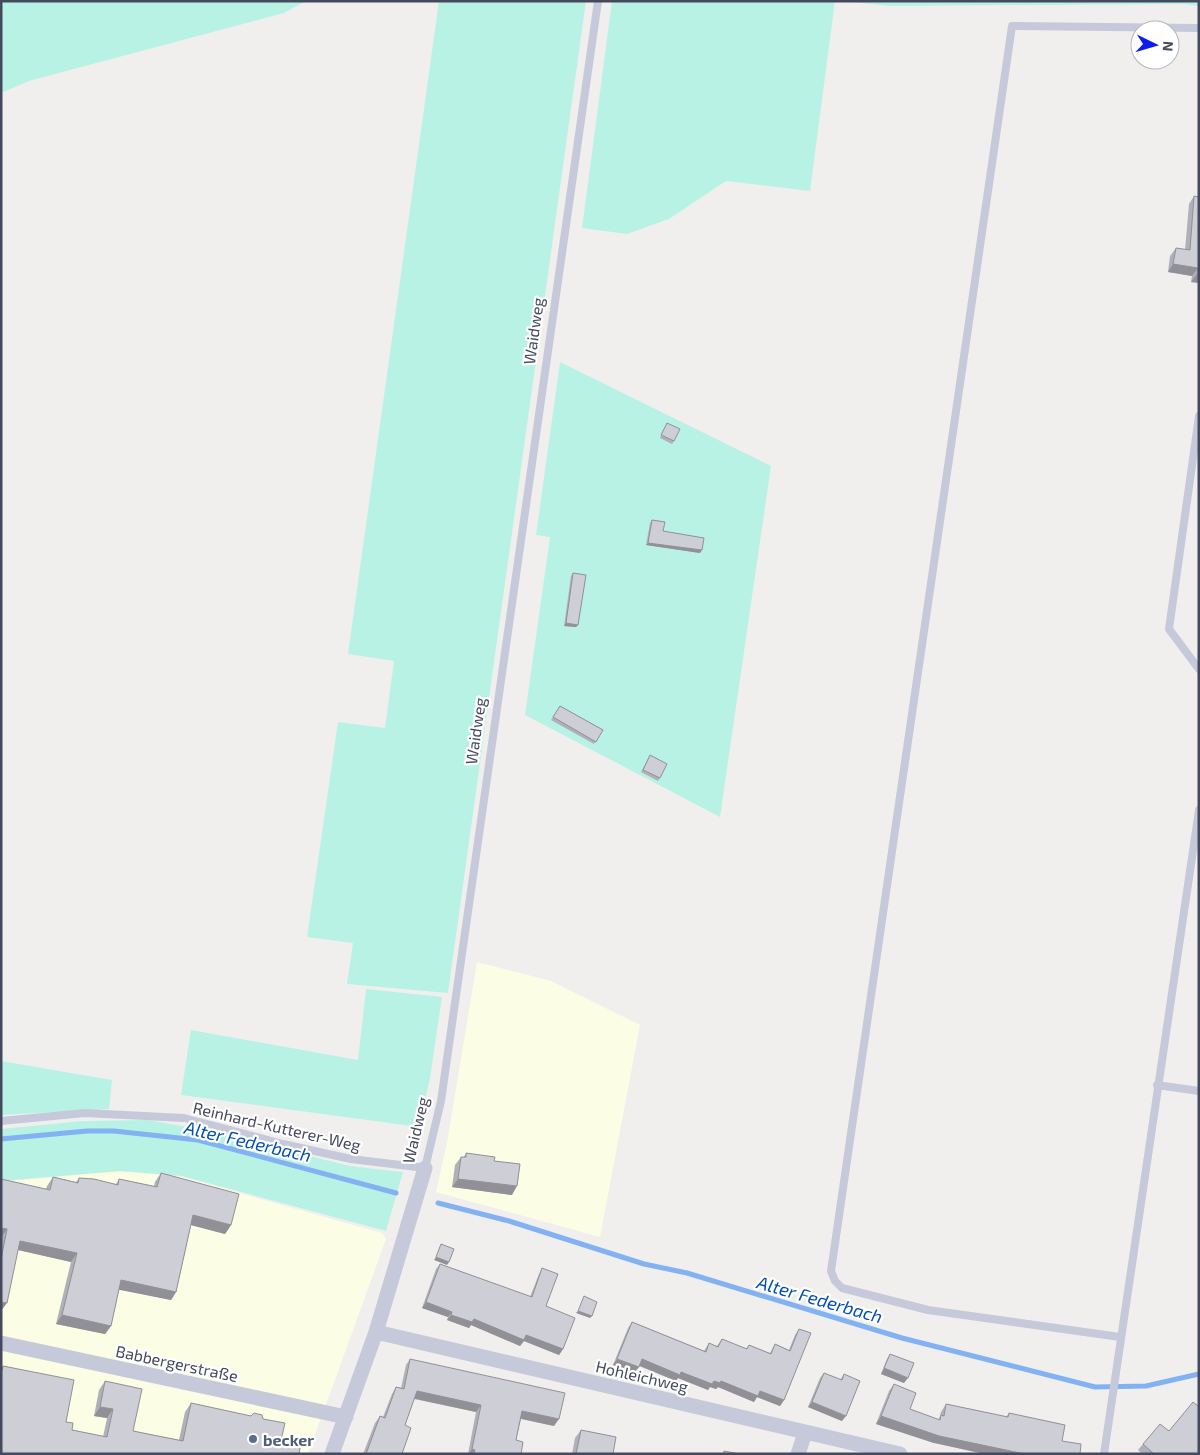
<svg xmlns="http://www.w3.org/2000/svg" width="1200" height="1455" font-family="'Exo 2',sans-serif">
<rect width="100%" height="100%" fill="#f1efee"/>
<path fill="#fbfde5" d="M 477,962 L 551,981 L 640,1025 L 600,1237 L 436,1192 L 447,1143 Z
M 120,1171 L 182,1177 L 382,1233 L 386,1239 L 308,1454 L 1,1454 L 1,1182 Z"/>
<path fill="#b8f2e4" d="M 1,1 L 306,1 L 284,13 L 29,81 L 1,93 Z
M 439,1 L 586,1 L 448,993 L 347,984 L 353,943 L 307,937 L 338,722 L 385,728 L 394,661 L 348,654 Z
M 612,1 L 835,1 L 810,191 L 726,181 L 669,219 L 627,234 L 582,228 Z
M 844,1 L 1199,1 L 1199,6 L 1183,4 L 889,6 Z
M 560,362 L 771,466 L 720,817 L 525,715 L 550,537 L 536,535 Z
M 366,989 L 442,997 L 430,1078 L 419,1127 L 181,1095 L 191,1030 L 358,1060 Z
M 1,1061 L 112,1080 L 109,1109 L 1,1115 Z
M 148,1120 L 204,1130 L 350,1166 L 403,1172 L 386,1231 L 182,1176 L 120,1171 L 1,1181 L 1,1129 L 83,1121 Z"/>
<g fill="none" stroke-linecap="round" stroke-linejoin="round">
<path stroke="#82b2f2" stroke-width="5" d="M 1,1139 L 87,1131 L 114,1131 L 198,1140 L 396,1193
M 438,1203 L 509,1221 L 644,1264 L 687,1273 L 902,1338 L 1095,1387 L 1146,1386 L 1199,1374"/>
<path stroke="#c6c9d9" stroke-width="8" d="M 1199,416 L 1169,629 L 1199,669
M 1157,1085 L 1199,1091
M 1,1121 L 85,1113 L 184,1118 L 283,1144 L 351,1159 L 425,1168 L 441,1101 L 598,1
M 1120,1337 L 928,1310 L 842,1288 L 835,1281 L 831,1271 L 1012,26 L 1199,28
M 1104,1454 L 1199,810"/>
<path stroke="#c6c9d9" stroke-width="15" d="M 376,1332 L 900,1454
M 1,1343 L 346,1417
M 332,1454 L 376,1332 L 425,1168
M 798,1454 L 805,1433"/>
</g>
<path fill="#b0b1b8" d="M 1194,196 L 1199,283 L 1191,282 L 1192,276 L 1168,272 L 1170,256 L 1176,248 L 1185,250 L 1189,204 Z
M 667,423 L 674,441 L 672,444 L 660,438 Z
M 652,520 L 663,531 L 700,553 L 646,545 L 650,523 Z
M 573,573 L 578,625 L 576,627 L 564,626 L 571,576 Z
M 560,706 L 603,730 L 594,744 L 551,720 Z
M 650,755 L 660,778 L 658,781 L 641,772 Z
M 466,1153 L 494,1161 L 512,1195 L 452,1187 L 455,1165 L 461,1157 L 464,1157 Z
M 161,1173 L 231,1225 L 225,1234 L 191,1225 L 176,1292 L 171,1300 L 119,1289 L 111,1326 L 105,1334 L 56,1324 L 71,1262 L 18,1250 L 1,1311 L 1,1179 L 46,1189 L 47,1186 L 53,1177 L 76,1182 L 79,1178 L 116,1184 L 119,1179 L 154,1186 L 155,1182 Z
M 440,1264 L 530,1297 L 539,1274 L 542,1268 L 546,1306 L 563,1349 L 559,1355 L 524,1341 L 520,1346 L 471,1325 L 469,1328 L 447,1320 L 448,1317 L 422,1308 L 436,1269 Z
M 632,1322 L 704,1351 L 709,1343 L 717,1346 L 722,1339 L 746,1349 L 749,1345 L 770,1353 L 775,1344 L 789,1350 L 795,1335 L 799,1329 L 784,1400 L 780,1406 L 757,1397 L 754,1402 L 718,1387 L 716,1389 L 710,1387 L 708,1390 L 678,1378 L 676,1381 L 639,1366 L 634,1373 L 613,1365 L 628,1328 Z
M 890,1354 L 904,1383 L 881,1374 L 887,1359 Z
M 410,1359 L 554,1426 L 521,1419 L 516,1440 L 521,1454 L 468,1454 L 476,1412 L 414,1399 L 405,1425 L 402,1454 L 363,1454 L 375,1423 L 380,1416 L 383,1417 L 392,1394 L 396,1387 L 401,1388 L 406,1365 Z
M 3,1366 L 66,1422 L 72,1430 L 103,1437 L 107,1418 L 94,1416 L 99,1390 L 105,1381 L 133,1431 L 179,1440 L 185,1412 L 191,1403 L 263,1419 L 280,1445 L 1,1454 L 1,1369 Z
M 824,1373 L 840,1380 L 844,1374 L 842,1421 L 808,1407 L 820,1378 Z
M 894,1384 L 910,1409 L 938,1420 L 940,1416 L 941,1412 L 946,1404 L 1006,1417 L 1009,1413 L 1065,1425 L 934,1443 L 876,1424 L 889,1391 Z
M 581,1430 L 613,1454 L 572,1454 L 575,1438 Z
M 1169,1431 L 1199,1454 L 1142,1454 L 1138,1450 L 1143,1444 Z"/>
<path fill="#909096" d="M 1173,264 L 1198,268 L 1192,276 L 1168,272 Z
M 1197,274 L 1199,275 L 1199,283 L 1191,282 Z
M 648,543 L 702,550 L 700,553 L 646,545 Z
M 566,623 L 578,625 L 576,627 L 564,626 Z
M 458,1179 L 517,1186 L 512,1195 L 452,1187 Z
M 193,1215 L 231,1225 L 225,1234 L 187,1224 Z
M 1,1228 L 7,1229 L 1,1238 Z
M 20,1241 L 77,1253 L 71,1262 L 14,1249 Z
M 436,1257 L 449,1262 L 447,1265 L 434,1260 Z
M 121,1280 L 176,1292 L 171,1300 L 115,1289 Z
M 1,1302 L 7,1303 L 1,1311 Z
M 426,1302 L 452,1312 L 448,1317 L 422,1308 Z
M 578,1311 L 592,1316 L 590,1318 L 576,1313 Z
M 62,1315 L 111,1326 L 105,1334 L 56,1324 Z
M 451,1315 L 474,1319 L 526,1335 L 563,1349 L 559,1355 L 524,1341 L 520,1346 L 471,1325 L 469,1328 L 447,1320 Z
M 617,1359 L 639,1367 L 634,1373 L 613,1365 Z
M 642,1359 L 714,1381 L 721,1381 L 760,1391 L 784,1400 L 780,1406 L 757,1397 L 754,1402 L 718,1387 L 716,1389 L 710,1387 L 708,1390 L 678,1378 L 676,1381 L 638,1365 Z
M 884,1368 L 908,1378 L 904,1383 L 881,1374 Z
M 417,1391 L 481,1405 L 476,1412 L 412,1398 Z
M 812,1402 L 846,1416 L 842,1421 L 808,1407 Z
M 100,1407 L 113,1409 L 107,1418 L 94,1416 Z
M 522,1411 L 559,1419 L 554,1426 L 518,1418 Z
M 881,1416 L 1025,1454 L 984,1454 L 934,1443 L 876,1424 Z
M 472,1449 L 475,1450 L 472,1454 L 469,1454 Z"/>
<path fill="#cdced6" stroke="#909096" d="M 1194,196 L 1199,197 L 1199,275 L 1197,274 L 1198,268 L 1173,264 L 1176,248 L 1190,250 Z
M 667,423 L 680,429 L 674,441 L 661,435 Z
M 652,520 L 665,522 L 663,531 L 704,538 L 702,550 L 648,543 Z
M 573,573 L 586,575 L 578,625 L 566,623 Z
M 560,706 L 603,730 L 596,742 L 553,717 Z
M 650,755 L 667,764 L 660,778 L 643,770 Z
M 466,1153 L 495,1157 L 494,1161 L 520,1164 L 517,1186 L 458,1179 L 461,1157 L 466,1157 Z
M 161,1173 L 239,1194 L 231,1225 L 193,1215 L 176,1292 L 121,1280 L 111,1326 L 62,1315 L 77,1253 L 20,1241 L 7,1303 L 1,1302 L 1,1259 L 7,1229 L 1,1228 L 1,1179 L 50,1190 L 53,1177 L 78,1183 L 79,1178 L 94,1179 L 118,1185 L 119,1179 L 157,1187 Z
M 441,1244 L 454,1249 L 449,1262 L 436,1257 Z
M 440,1264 L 532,1297 L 542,1268 L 558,1274 L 546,1306 L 575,1318 L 563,1349 L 526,1335 L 524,1340 L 474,1319 L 472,1322 L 451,1315 L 452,1312 L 426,1302 Z
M 584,1296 L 597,1302 L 592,1316 L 578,1311 Z
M 632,1322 L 706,1352 L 709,1343 L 718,1347 L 722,1339 L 747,1349 L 749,1345 L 771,1354 L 775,1344 L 790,1351 L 799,1329 L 811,1333 L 784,1400 L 760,1391 L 758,1396 L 721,1381 L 720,1383 L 714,1381 L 712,1384 L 681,1372 L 680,1375 L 642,1359 L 639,1367 L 617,1359 Z
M 890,1354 L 914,1363 L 908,1378 L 884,1368 Z
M 410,1359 L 565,1393 L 559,1419 L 522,1411 L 516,1440 L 523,1442 L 521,1454 L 474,1454 L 475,1450 L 472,1449 L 481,1405 L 417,1391 L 405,1425 L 411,1428 L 402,1454 L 366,1454 L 380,1416 L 385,1418 L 396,1387 L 404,1389 Z
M 3,1366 L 74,1380 L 66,1422 L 73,1423 L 72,1430 L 107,1437 L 113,1409 L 100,1407 L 105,1381 L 142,1389 L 133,1431 L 183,1441 L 191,1403 L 251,1416 L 254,1413 L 262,1415 L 263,1419 L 285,1423 L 280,1445 L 300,1448 L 299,1454 L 1,1454 L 1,1374 Z
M 824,1373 L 842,1380 L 844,1374 L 860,1381 L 846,1416 L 812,1402 Z
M 894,1384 L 916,1393 L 910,1409 L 940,1420 L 941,1415 L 944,1416 L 946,1404 L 1008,1417 L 1009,1413 L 1065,1425 L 1062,1441 L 1081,1444 L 1080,1454 L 1025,1454 L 939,1436 L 881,1416 Z
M 1193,1402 L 1198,1406 L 1199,1404 L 1199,1454 L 1154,1454 L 1143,1444 L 1160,1424 L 1169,1431 Z
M 581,1430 L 616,1437 L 613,1454 L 576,1454 Z
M 724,1451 L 740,1454 L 723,1454 Z"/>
<circle fill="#5c6f8a" stroke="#fff" stroke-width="2" cx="253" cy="1439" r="5"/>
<g text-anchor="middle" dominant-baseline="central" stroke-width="4.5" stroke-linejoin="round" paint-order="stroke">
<g font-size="16" fill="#45495d" stroke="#fff">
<text transform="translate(533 331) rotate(-82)">Waidweg</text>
<text transform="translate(475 731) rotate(-82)">Waidweg</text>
<text transform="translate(277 1126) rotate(13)">Reinhard-Kutterer-Weg</text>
<text transform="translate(415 1130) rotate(-77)">Waidweg</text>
<text transform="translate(177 1363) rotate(12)">Babbergerstraße</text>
<text transform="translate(642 1376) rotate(13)">Hohleichweg</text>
</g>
<g font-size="16" font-weight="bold" fill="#4e5e75" stroke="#fff" text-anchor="start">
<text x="263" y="1439">becker</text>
</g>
<g font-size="18" font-style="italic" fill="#014eb3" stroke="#fff">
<text transform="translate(248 1141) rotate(13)">Alter Federbach</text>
<text transform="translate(820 1299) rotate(16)">Alter Federbach</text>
</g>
</g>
<rect width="1200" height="1455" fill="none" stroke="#45495d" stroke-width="5"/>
<g transform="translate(1155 45) rotate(95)"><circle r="24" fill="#ffffff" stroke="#b5b6be"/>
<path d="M0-4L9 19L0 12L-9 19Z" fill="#0b1ced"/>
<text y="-8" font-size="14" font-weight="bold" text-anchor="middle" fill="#45495d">N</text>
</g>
</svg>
